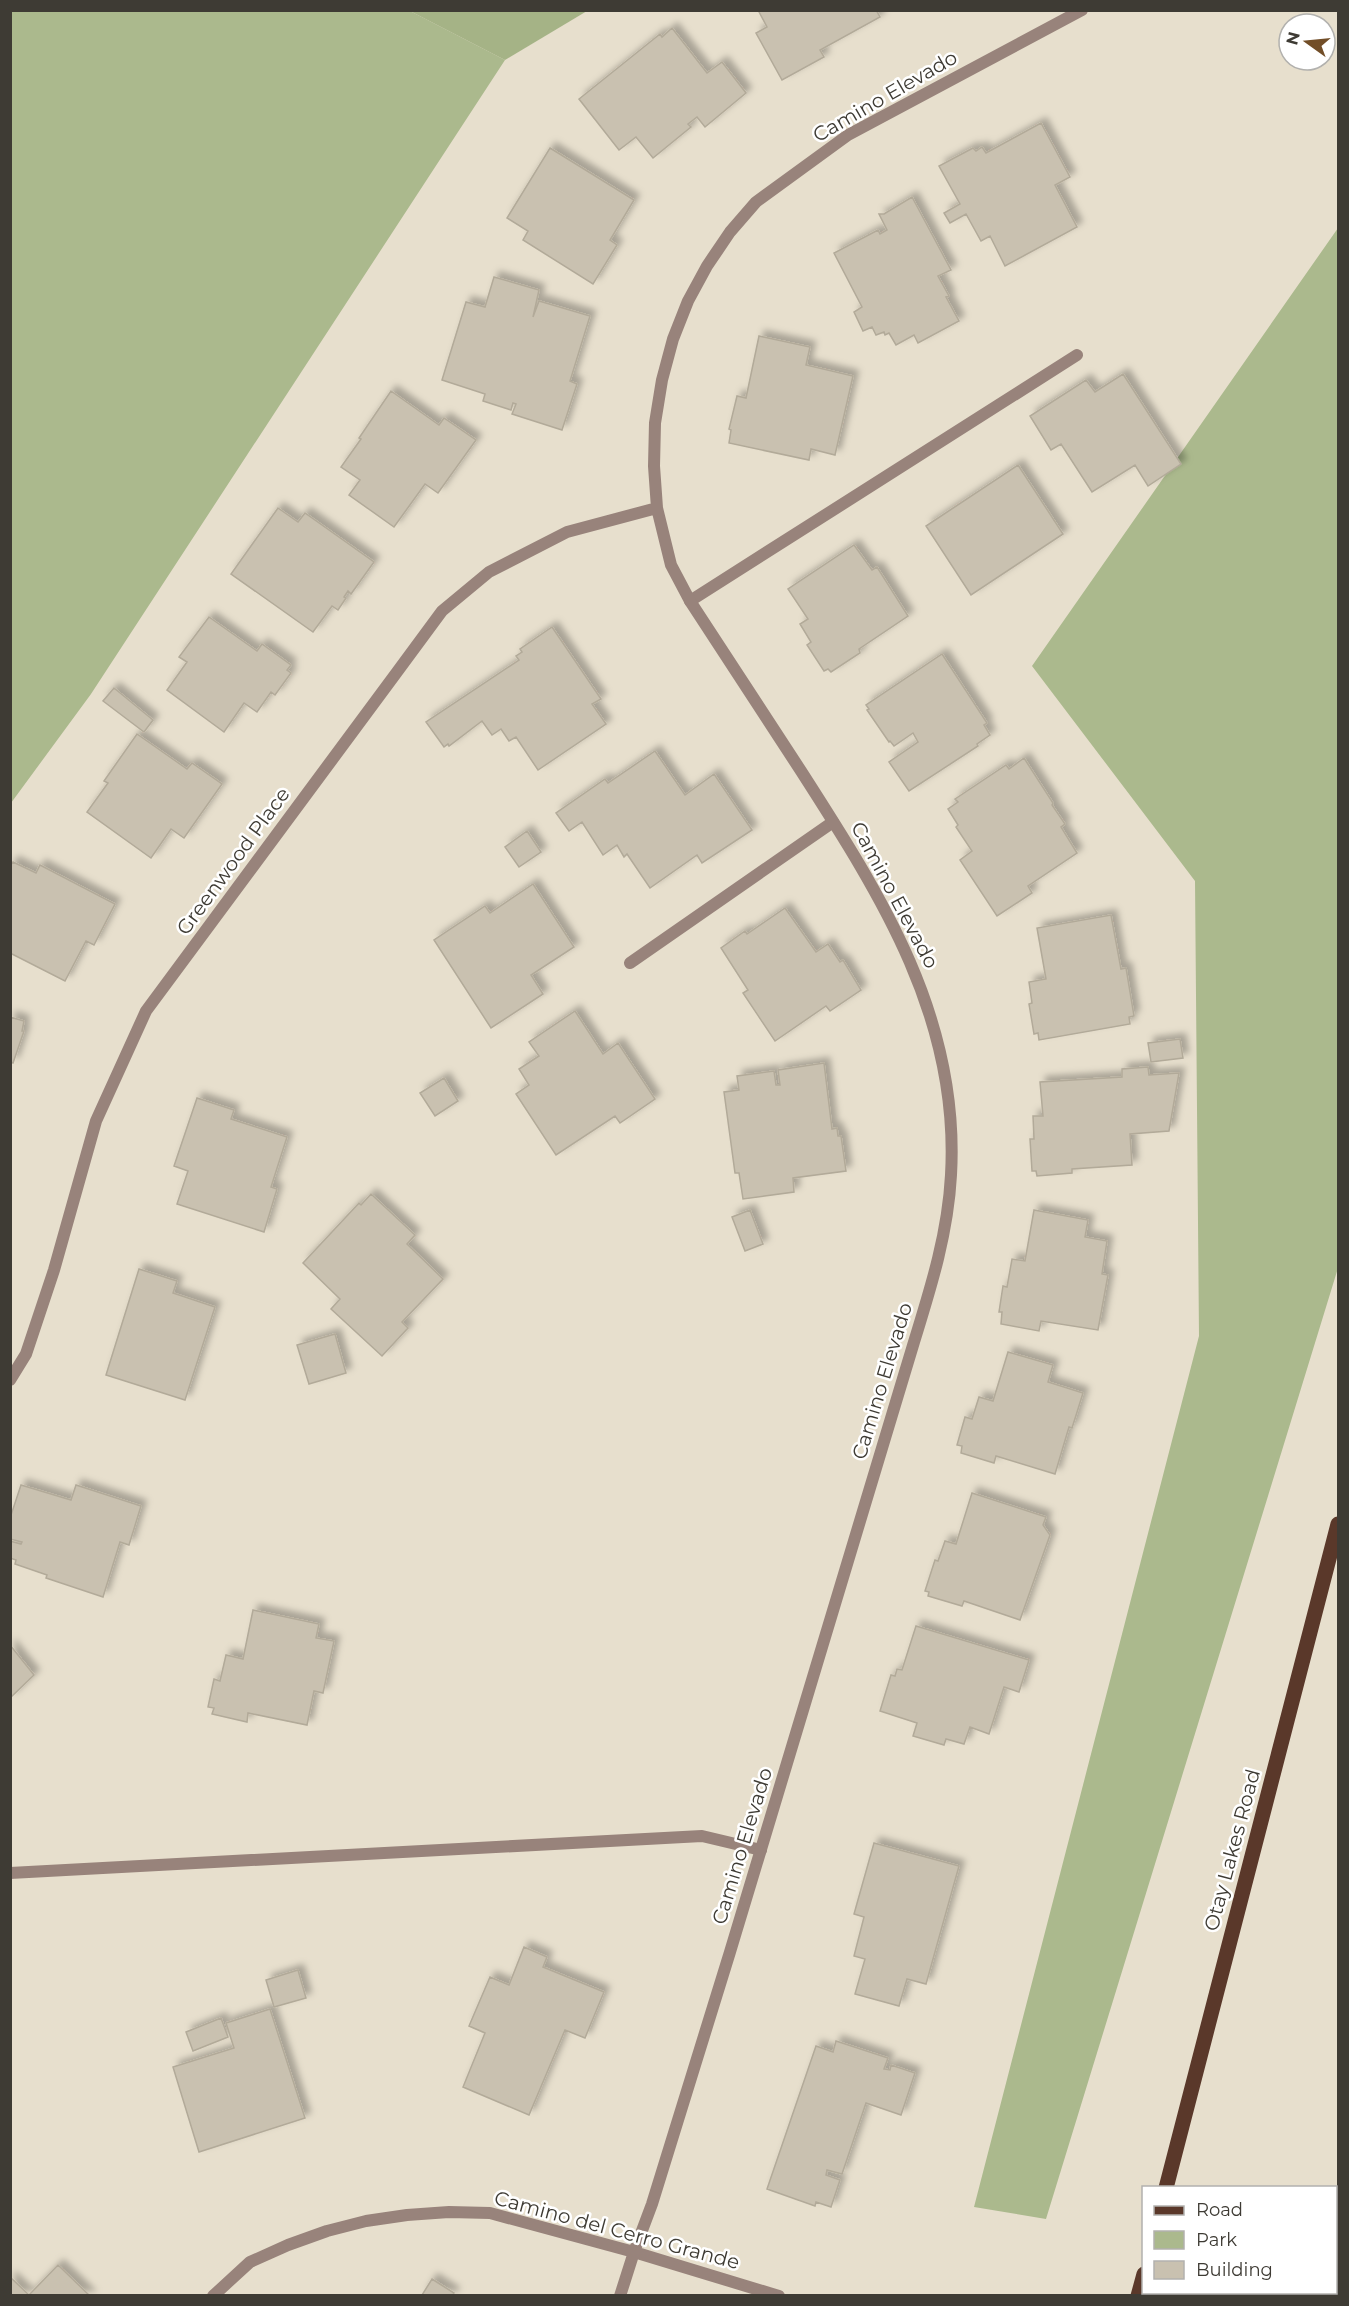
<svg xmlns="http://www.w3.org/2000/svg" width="1349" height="2306" font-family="Montserrat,sans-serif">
<defs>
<filter id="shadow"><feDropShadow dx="5.5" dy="-5.5" stdDeviation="3" flood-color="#0004"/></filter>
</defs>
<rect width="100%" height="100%" fill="#e7dfcd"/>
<path fill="#abb98d" d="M 11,10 L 410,11 L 505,60 L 91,694 L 11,803 Z
M 1338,228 L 1338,1268 L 1046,2219 L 974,2207 L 1199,1336 L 1195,881 L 1032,666 Z"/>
<path fill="#a5b386" d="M 410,11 L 587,11 L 505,60 Z"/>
<path fill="#c9c1b0" stroke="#b2aa99" stroke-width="1.5" filter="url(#shadow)" d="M 758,10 L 876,10 L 880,17 L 820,50 L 824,57 L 782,80 L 756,33 L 767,27 Z
M 672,28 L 707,73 L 722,62 L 746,93 L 705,127 L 697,117 L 688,124 L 691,127 L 653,158 L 636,137 L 619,150 L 579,99 L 660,34 L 662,37 Z
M 1041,123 L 1070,177 L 1055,185 L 1077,227 L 1005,266 L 990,236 L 981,241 L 966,214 L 950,223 L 944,213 L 960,204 L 939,166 L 973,148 L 976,151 L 982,147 L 986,153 Z
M 550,148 L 634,200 L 610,240 L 617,245 L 593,284 L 523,240 L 528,231 L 507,218 Z
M 912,197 L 951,270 L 938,276 L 949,296 L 946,297 L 959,321 L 918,343 L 914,335 L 896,345 L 889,333 L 885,335 L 884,332 L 876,335 L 872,327 L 863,331 L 854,312 L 862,307 L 834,253 L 878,230 L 880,234 L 887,230 L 879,214 L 884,214 Z
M 494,277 L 539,290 L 533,317 L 539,301 L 590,316 L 570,381 L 577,384 L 562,430 L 512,414 L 516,404 L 513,403 L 511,410 L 483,401 L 485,394 L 442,380 L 466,302 L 485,307 Z
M 759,336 L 810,347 L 806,365 L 853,376 L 835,455 L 811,449 L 809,460 L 729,443 L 731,430 L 729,429 L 737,396 L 746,398 Z
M 1123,374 L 1181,464 L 1148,486 L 1135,465 L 1092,492 L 1061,444 L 1051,450 L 1030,416 L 1086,380 L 1095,392 Z
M 391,391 L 439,425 L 444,418 L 476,440 L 438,493 L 425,484 L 394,527 L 349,495 L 360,480 L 341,467 L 361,439 L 359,438 Z
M 1018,465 L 1063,534 L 971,595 L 926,526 Z
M 278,508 L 298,522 L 305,513 L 374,562 L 351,594 L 348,591 L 344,597 L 346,598 L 338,610 L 332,606 L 313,632 L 231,574 Z
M 854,545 L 872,570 L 877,567 L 908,616 L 859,649 L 860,653 L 831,672 L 828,669 L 824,671 L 807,645 L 811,642 L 800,624 L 808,619 L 788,589 Z
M 209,617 L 257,651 L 262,644 L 291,665 L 287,670 L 291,673 L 275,695 L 271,692 L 257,712 L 244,703 L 224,732 L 167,690 L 187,662 L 179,657 Z
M 552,627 L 601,699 L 592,704 L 606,724 L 538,770 L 516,737 L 509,741 L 501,729 L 492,735 L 482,721 L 449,746 L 448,744 L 444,747 L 426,722 L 519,660 L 516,656 L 522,652 L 520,649 Z
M 942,654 L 987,723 L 984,725 L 990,735 L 977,744 L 978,746 L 909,791 L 889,762 L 918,742 L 913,733 L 894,746 L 890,741 L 889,742 L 867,710 L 869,709 L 866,705 Z
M 114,688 L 153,720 L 144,732 L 103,701 Z
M 137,734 L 187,769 L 192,763 L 222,784 L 184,838 L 171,829 L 151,858 L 87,812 L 108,783 L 104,781 Z
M 655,751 L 685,795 L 714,774 L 752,830 L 702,863 L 697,855 L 650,888 L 627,854 L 624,857 L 617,845 L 603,855 L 582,822 L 569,831 L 556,813 L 605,779 L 608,783 Z
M 1024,758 L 1053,803 L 1052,805 L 1065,824 L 1061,827 L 1077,853 L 1028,886 L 1032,893 L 997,916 L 960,860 L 972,851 L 956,827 L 958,825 L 948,809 L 958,802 L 955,799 L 1006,765 L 1009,769 Z
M 527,831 L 541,852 L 519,867 L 505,847 Z
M 13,862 L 36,873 L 40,865 L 115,904 L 94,945 L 86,941 L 65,981 L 10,953 L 10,866 Z
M 533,884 L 574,947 L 531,975 L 543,994 L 491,1028 L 434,940 L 485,906 L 490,913 Z
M 785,908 L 816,952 L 828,944 L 840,962 L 843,960 L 861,990 L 830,1011 L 826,1006 L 775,1041 L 743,993 L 748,990 L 721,948 L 745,931 L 747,934 Z
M 1111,915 L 1121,969 L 1126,968 L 1134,1016 L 1129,1017 L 1130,1024 L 1039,1040 L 1038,1033 L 1034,1034 L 1029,1004 L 1032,1003 L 1029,982 L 1046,979 L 1037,928 Z
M 575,1011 L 603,1054 L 618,1043 L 655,1099 L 620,1123 L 615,1116 L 556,1155 L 516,1094 L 529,1085 L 519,1069 L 539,1056 L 529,1042 Z
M 10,1017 L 24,1021 L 22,1031 L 24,1031 L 13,1063 L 10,1062 Z
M 1180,1039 L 1183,1058 L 1151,1062 L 1148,1043 Z
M 824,1063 L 832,1129 L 837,1128 L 838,1136 L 841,1136 L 846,1171 L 793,1178 L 794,1192 L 743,1199 L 739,1173 L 735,1173 L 724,1092 L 739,1090 L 737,1076 L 774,1071 L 776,1085 L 780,1085 L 778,1070 Z
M 1148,1067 L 1149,1075 L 1179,1073 L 1169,1131 L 1130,1134 L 1132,1165 L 1072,1169 L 1072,1173 L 1037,1176 L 1036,1171 L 1032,1171 L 1030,1139 L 1034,1139 L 1033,1116 L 1043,1116 L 1040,1082 L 1122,1077 L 1122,1069 Z
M 444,1078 L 458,1101 L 435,1116 L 420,1093 Z
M 197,1098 L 234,1110 L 231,1119 L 287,1137 L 271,1187 L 277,1189 L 264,1232 L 177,1204 L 188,1171 L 174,1166 Z
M 371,1194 L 415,1235 L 407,1244 L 443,1279 L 402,1322 L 408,1328 L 382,1356 L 331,1309 L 340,1299 L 303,1263 L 359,1203 L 361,1205 Z
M 750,1210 L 763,1244 L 745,1251 L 732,1217 Z
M 1034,1210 L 1088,1220 L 1085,1237 L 1107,1241 L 1102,1274 L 1108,1275 L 1098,1330 L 1041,1321 L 1039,1331 L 1001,1324 L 1002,1312 L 999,1312 L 1003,1286 L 1007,1287 L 1012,1259 L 1025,1261 Z
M 139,1269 L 177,1281 L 173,1293 L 215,1307 L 185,1400 L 106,1375 Z
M 335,1334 L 346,1373 L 309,1384 L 297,1345 Z
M 1008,1352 L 1053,1365 L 1048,1382 L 1083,1393 L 1072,1428 L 1069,1427 L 1055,1474 L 996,1456 L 994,1463 L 961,1453 L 962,1446 L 957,1445 L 965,1417 L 972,1419 L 979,1397 L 993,1401 Z
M 21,1485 L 71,1500 L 76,1485 L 141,1506 L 129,1545 L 120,1542 L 103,1597 L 46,1578 L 47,1575 L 15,1564 L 16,1560 L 10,1558 L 10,1541 L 21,1544 L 22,1542 L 10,1539 L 10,1518 Z
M 972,1493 L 1046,1517 L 1043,1525 L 1050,1535 L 1020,1620 L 964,1601 L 962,1606 L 928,1596 L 929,1592 L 925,1591 L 935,1560 L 938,1561 L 945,1541 L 956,1544 Z
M 253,1610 L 319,1624 L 316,1638 L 334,1641 L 323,1693 L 314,1691 L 307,1725 L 248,1713 L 247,1722 L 212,1714 L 214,1708 L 208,1707 L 214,1679 L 220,1681 L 226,1655 L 243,1659 Z
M 916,1626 L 1029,1660 L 1019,1692 L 1004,1687 L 989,1734 L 970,1727 L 964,1744 L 946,1739 L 944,1745 L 913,1736 L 917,1723 L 880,1711 L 891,1675 L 895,1676 L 897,1669 L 902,1670 Z
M 10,1645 L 34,1675 L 10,1698 Z
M 874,1843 L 959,1866 L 926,1984 L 907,1979 L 899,2006 L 855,1994 L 865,1959 L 854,1956 L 864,1917 L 854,1914 Z
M 524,1947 L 547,1957 L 543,1967 L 604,1992 L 585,2038 L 565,2030 L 529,2115 L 463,2087 L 485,2033 L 469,2026 L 490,1977 L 509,1985 Z
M 298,1970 L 306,1998 L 274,2007 L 266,1980 Z
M 270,2009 L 305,2118 L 199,2152 L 173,2067 L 234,2048 L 226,2023 Z
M 221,2018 L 228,2037 L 193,2051 L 186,2032 Z
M 836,2041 L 888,2058 L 884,2069 L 890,2070 L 891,2065 L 915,2073 L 901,2115 L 866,2103 L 842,2174 L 827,2170 L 826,2175 L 840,2180 L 831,2207 L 816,2202 L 815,2206 L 767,2189 L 816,2046 L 833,2052 Z
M 1338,2244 L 1338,2296 L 1324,2296 L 1325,2292 L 1336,2292 L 1336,2255 Z
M 58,2265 L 90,2296 L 10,2296 L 10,2277 L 29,2295 Z
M 432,2279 L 454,2293 L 452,2296 L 422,2295 Z"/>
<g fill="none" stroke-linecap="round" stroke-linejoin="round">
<path stroke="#98837b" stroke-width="12" d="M 690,601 L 1077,355
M 630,963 L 833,822
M 10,1873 L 702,1836 L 761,1850"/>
<path stroke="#98837b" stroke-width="12" d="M 10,1380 L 26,1354 L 54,1270 L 96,1121 L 146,1011 L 397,672 L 442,611 L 489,572 L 567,532 L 657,508
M 213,2296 L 250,2262 L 288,2245 L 327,2231 L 366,2221 L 407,2215 L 449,2212 L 490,2213 L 634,2252 L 779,2296
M 620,2296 L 634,2252 L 652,2204 L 730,1952 L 914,1342 C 931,1287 948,1233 951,1175 C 960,1019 882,897 801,771 C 764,714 727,657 690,601 L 671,565 L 657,508 L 654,466 L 655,423 L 662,380 L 673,339 L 688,301 L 707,266 L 730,232 L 756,202 L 848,135 L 1082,10"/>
<path stroke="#5a382a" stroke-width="15" d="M 1166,2188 L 1338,1524
M 1138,2296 L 1144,2274"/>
</g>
<g text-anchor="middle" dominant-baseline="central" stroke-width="5" stroke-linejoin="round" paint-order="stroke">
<g font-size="20" fill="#3e3b34" stroke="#fff">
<text transform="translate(885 96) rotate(-30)">Camino Elevado</text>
<text transform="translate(233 861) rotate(-54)">Greenwood Place</text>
<text transform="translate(895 895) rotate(62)">Camino Elevado</text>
<text transform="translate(882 1381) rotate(-73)">Camino Elevado</text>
<text transform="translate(742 1846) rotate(-73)">Camino Elevado</text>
<text transform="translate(1232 1850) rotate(-75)">Otay Lakes Road</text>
<text transform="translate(617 2230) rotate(15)">Camino del Cerro Grande</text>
</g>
</g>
<rect width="1349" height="2306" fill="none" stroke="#3e3b34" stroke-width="24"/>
<rect x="1142" y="2186" width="195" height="108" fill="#ffffff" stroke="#b2b1ae" stroke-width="1.5"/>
<rect x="1154" y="2206" width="30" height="9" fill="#5a382a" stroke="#b2b1ae" stroke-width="1.5"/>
<text x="1196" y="2216" font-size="18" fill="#3e3b34">Road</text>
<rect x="1154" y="2231" width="30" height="18" fill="#abb98d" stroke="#b2b1ae" stroke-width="1.5"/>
<text x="1196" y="2246" font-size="18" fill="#3e3b34">Park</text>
<rect x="1154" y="2261" width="30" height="18" fill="#c9c1b0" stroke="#b2b1ae" stroke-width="1.5"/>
<text x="1196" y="2276" font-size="18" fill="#3e3b34">Building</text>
<g transform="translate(1307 42) rotate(285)"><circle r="28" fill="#ffffff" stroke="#b2b1ae" stroke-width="1.5"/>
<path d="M0-4.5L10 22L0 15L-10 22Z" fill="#724e28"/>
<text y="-9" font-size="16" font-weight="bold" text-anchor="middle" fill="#3e3b34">N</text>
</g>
</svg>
